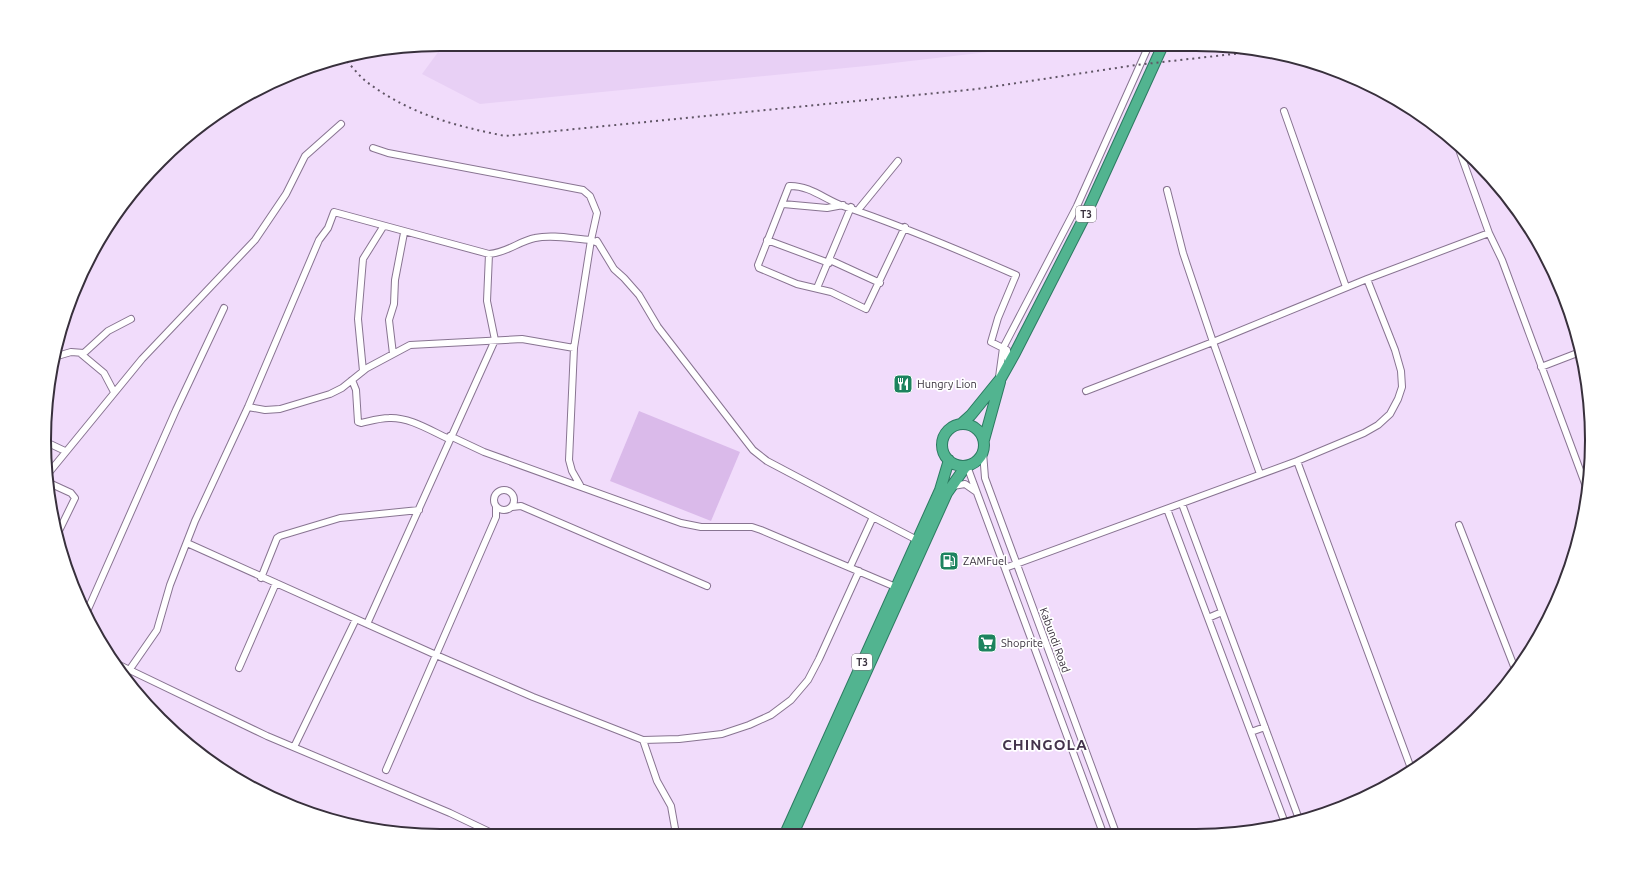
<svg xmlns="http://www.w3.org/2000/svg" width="1636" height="880" font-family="Ubuntu,sans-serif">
<rect width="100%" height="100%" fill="#f1dcfb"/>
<path fill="#e8d0f5" d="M 444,44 L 1047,45 L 876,65 L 480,104 L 422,74 Z"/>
<path fill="#dabaea" d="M 639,411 L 740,452 L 711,521 L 610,481 Z"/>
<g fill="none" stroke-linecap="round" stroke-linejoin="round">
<g stroke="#887491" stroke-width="8">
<path id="minor" d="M 1284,111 L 1346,287
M 1457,144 L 1489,233
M 373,148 L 388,153 L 583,190 L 590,196 L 597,213 L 591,240 L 574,348 L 569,460 L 572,471 L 580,485
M 783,204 L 827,208 L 843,205
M 858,210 L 898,161
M 905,227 L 866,309 L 831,292 L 797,284 L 759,268 L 758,265 L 789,186 C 809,185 826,200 843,206 C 902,226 959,250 1016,275 L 998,318 L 991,342 L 1007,350 L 1008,363
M 767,240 L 829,263
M 597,241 L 614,269 L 624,278 L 639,295 L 658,327 L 753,450 L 767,461 L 873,517 L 850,567
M 830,260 L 880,283
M 817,288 L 851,207
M 80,353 L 104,373 L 114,392
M 393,354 L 389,320 L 394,304 L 395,280 L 404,233
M 54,357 L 71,352 L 84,353 L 108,331 L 131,319
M 1541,367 L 1580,352
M 363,371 L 358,319 L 363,259 L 383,227
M 999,377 L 1003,348 L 1077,206 L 1149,45
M 352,380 L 356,390 L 358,422 L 361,423 C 370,421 380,418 389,418 C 410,417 431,431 449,439
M 1086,391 L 1213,342 L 1183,253 L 1167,190
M 248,407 L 265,410 L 280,409 L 330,394 L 342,388 L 367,368 L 410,345 L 522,339 L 574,348
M 450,436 L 484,452 L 681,523 L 701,527 L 752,527 L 761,530 L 898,588
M 46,442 L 65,451
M 983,452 L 985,478 L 1116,833
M 1297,461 L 1412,771
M 967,466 L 1103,833
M 1260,474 L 1213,342 L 1367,279 L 1489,233 L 1502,260 L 1587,489
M 47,475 L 142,359 L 255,240 L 286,194 L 305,156 L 341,124
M 47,482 L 71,493 L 75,498 L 56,537
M 953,486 L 965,484 L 975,491
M494 500a10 10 0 1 1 20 0a10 10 0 1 1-20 0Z
M 1182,504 L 1299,819
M 512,507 L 521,506 L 707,586
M 1167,509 L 1285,823
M 873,517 L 917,540
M 1459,525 L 1515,669
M 187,543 L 436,655 L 533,697 L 643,740 L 679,739 L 722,734 L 749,725 L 771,715 L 791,700 L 808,680 L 819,659 L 859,571
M 1005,568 L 1297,461 L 1364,433 L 1378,425 L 1390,414 L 1398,399 L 1402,387 L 1401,371 L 1395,350 L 1367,279
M 261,578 L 277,538 L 280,536 L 340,518 L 419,510
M 85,616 L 176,410 L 224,308
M 1208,618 L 1222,612
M 367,624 L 495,340 L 487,301 L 489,254
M 111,661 L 267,736 L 450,813 L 496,835
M 239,668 L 276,583
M 130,669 L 157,630 L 170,585 L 195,521 L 248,407 L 319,240 L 328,228 L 334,212 L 489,254 C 507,253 519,241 535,238 C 553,234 574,239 591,240 L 598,243
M 1251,732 L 1265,727
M 643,740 L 657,781 L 671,806 L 676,834
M 294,747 L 356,619
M 386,770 L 496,517 L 496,507"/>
</g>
<g stroke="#2c7a61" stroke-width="12">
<path id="trunk" d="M 961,424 L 971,415 L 1001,378 L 1015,353 L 1087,212 L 1163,45
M942 445a21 21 0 1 1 42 0a21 21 0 1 1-42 0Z
M 984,440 L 1000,382
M 785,834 L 940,490 L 949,460
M 793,834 L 947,493 L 966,466"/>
</g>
<use href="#minor" stroke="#fff" stroke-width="6"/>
<use href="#trunk" stroke="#52b490" stroke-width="10"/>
<path stroke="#605565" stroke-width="2" stroke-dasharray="2 4" stroke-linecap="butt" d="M 343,57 C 352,66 360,78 371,85 C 413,115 456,126 505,136 L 977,89 L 1136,65 L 1260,51"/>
</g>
<defs>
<g id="restaurant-square" transform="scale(1)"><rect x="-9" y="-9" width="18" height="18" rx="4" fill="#1d835e" stroke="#fff"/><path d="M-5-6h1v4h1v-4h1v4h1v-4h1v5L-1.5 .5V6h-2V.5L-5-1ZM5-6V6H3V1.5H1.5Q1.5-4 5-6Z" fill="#fff"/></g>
<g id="fuel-square" transform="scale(1)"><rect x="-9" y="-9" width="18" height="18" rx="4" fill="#1d835e" stroke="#fff"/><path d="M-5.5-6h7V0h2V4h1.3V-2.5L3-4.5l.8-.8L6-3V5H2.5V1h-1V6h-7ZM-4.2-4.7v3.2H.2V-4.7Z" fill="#fff"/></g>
<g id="supermarket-square" transform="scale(1)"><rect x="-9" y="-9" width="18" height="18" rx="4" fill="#1d835e" stroke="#fff"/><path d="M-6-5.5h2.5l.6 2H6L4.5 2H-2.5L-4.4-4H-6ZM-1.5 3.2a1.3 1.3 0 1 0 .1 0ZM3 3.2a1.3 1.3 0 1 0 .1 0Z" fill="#fff"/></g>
</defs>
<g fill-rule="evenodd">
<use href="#restaurant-square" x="903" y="384"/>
<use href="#fuel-square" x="949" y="561"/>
<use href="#supermarket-square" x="987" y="643"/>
</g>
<g text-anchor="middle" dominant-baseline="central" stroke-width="3.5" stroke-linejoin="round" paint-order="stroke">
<g fill="#fff" stroke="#746e76" stroke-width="1">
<rect x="1076" y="206" width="20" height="16" rx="3"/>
<rect x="852" y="654" width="20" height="16" rx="3"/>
</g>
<g font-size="10" font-weight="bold" fill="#38303c">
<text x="1086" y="214">T3</text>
<text x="862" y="662">T3</text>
</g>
<g font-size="11" fill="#38303c" stroke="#fff" text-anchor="start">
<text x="917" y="384">Hungry Lion</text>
<text x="963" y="561">ZAMFuel</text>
<text x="1001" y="643">Shoprite</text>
</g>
<g font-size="11" fill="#38303c" stroke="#fff">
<text transform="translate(1055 640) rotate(70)">Kabundi Road</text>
</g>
<g font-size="15" font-weight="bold" letter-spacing="1" fill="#44334c" stroke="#fff">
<text x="1045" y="744">CHINGOLA</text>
</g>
</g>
<path d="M0 0H1636V880H0ZM440 51H1196A389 389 0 0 1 1585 440V440A389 389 0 0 1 1196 829H440A389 389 0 0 1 51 440V440A389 389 0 0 1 440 51Z" fill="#fff" fill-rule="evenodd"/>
<path fill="none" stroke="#38303c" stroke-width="2" d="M440 51H1196A389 389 0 0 1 1585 440V440A389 389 0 0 1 1196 829H440A389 389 0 0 1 51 440V440A389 389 0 0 1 440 51Z"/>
</svg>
